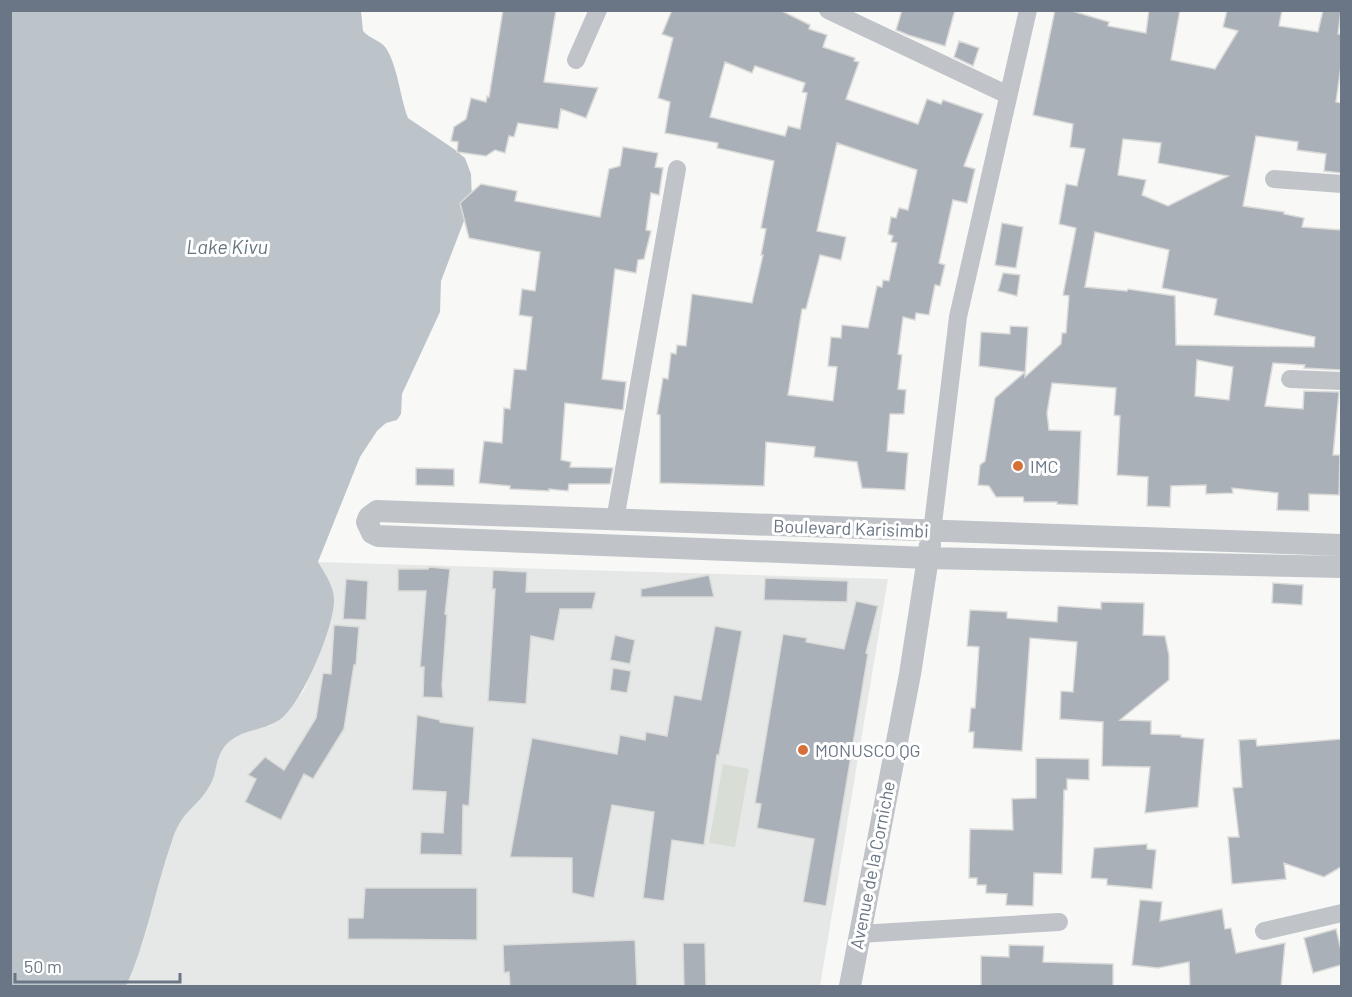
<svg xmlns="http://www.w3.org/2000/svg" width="1352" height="997" font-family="Barlow,sans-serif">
<rect width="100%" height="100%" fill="#f8f9f7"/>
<path fill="#e6e8e7" d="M 317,562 L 888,579 L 820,986 L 126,986 L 144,939 L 162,872 L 177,826 L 184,816 L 209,787 L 215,771 L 218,755 L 231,740 L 243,733 L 262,726 L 270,726 L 286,714 L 304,690 L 327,634 L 334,598 L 328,581 Z"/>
<path fill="#d8ddd6" d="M 723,764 L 749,769 L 735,847 L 709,843 Z"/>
<path fill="#bcc4ca" d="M 10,11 L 361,11 L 363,31 C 370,39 380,40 386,48 C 398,67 400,97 408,118 L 454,149 L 465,158 L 471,174 L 472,200 L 441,281 L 440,312 L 402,394 L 401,414 L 397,420 L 386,423 L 377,431 L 360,457 L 318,562 C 324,572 334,586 334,599 C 335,626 303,701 282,718 C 266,731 244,728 229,742 C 213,757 219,771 209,787 C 201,802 185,811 178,826 C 173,835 171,846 167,856 C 153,900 145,945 126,986 L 11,986 Z"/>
<path fill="#aab0b7" stroke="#dadad9" stroke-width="1.5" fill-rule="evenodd" d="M 503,10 L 556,10 L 544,82 L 598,88 L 586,118 L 561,109 L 558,129 L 518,123 L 514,137 L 509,136 L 505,153 L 495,150 L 486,156 L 457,152 L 458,142 L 451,141 L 454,127 L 466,119 L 471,98 L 486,102 L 487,96 L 489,97 Z
M 672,10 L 780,10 L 810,25 L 809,29 L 827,35 L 823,47 L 855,58 L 854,61 L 859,62 L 846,99 L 918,124 L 927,99 L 941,104 L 943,100 L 983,114 L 964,166 L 975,169 L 967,203 L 953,200 L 939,263 L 945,265 L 940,286 L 935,285 L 929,315 L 916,313 L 915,320 L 903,317 L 898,354 L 902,355 L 898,389 L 906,390 L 904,414 L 890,414 L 887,451 L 908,453 L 905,490 L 862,488 L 857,462 L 814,457 L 815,447 L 766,442 L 764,486 L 660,483 L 660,415 L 657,414 L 663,378 L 668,379 L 671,353 L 676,354 L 677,345 L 686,346 L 692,294 L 752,303 L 763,255 L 761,255 L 766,229 L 761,228 L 774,161 L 717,148 L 718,143 L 665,133 L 670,102 L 658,98 L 673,38 L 662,34 ZM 725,62 L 752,73 L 755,66 L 805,83 L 802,92 L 807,93 L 800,129 L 788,126 L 785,136 L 710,117 ZM 837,143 L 917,170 L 908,210 L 899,208 L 896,218 L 891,217 L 888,234 L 893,236 L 891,242 L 897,243 L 889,281 L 883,280 L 882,287 L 877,286 L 868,328 L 842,325 L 841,338 L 831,337 L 828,366 L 837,367 L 833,401 L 788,395 L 802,309 L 806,309 L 820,255 L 841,260 L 846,237 L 817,231 Z
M 902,10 L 955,10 L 945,46 L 908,35 L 896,30 Z
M 1055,10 L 1069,10 L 1109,22 L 1108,26 L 1146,33 L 1149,10 L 1180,10 L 1171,60 L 1215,69 L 1238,31 L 1223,27 L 1227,10 L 1282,10 L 1279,26 L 1318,32 L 1323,10 L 1341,10 L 1338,34 L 1341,34 L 1341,66 L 1336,102 L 1341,103 L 1341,173 L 1324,171 L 1326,154 L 1297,150 L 1298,142 L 1256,136 L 1243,206 L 1284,212 L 1284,214 L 1304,218 L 1302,227 L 1341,230 L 1341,370 L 1304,368 L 1305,365 L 1273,363 L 1265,406 L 1303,409 L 1304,391 L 1339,392 L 1333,455 L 1340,455 L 1339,495 L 1309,494 L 1309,511 L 1277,510 L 1278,493 L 1232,488 L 1233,493 L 1206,494 L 1206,485 L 1171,486 L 1170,507 L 1147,506 L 1148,477 L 1117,475 L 1120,416 L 1114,415 L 1116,388 L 1052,383 L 1047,413 L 1049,430 L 1081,431 L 1078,505 L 1057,504 L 1057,502 L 1024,502 L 1023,497 L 996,497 L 989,486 L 978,485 L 980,465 L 985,461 L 995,398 L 1025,372 L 979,366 L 981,332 L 1010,334 L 1010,326 L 1028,327 L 1025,377 L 1061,344 L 1062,333 L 1066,333 L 1069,296 L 1063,295 L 1076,228 L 1059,224 L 1066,184 L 1077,186 L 1085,149 L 1070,147 L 1073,124 L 1033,115 ZM 1123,139 L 1161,143 L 1158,163 L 1228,176 L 1168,206 L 1142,195 L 1146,180 L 1118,175 ZM 1095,232 L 1169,250 L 1162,288 L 1217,299 L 1214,315 L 1315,337 L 1314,347 L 1176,345 L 1175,296 L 1128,289 L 1127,291 L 1085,287 ZM 1197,360 L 1233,367 L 1229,400 L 1195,396 Z
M 959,41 L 979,48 L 973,66 L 954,57 Z
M 623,147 L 658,153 L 655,167 L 663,168 L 659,195 L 651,193 L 646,230 L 651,231 L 644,259 L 638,260 L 636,273 L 615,269 L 602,379 L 626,382 L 623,410 L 565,403 L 561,460 L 571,462 L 570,467 L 613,468 L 610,484 L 569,484 L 568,491 L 549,489 L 549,491 L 510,489 L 510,486 L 479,483 L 484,441 L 502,443 L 504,408 L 510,409 L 514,369 L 526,370 L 532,317 L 519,315 L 522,289 L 535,291 L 540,252 L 469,238 L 460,203 L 481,184 L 517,191 L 515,201 L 600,217 L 609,169 L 620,166 Z
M 1002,223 L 1023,227 L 1016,268 L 995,265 Z
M 1003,273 L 1020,275 L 1017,296 L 998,291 Z
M 416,468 L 454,469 L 454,486 L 416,485 Z
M 429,567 L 450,569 L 445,614 L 447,615 L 442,685 L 443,698 L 423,697 L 424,667 L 420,667 L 426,591 L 398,591 L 398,569 L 428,569 Z
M 493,570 L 527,572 L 526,592 L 596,592 L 592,609 L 560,609 L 554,641 L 531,636 L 526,704 L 488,701 L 495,589 L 492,589 Z
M 709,575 L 714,597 L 641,597 L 641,589 Z
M 765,578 L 848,581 L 847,602 L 764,600 Z
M 346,579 L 368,581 L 366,620 L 343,619 Z
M 1273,583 L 1303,585 L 1302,605 L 1272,603 Z
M 856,601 L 878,606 L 866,653 L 868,654 L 826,906 L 803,902 L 814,839 L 757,828 L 761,804 L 755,803 L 783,634 L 807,638 L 806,642 L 844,649 Z
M 1101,602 L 1144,603 L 1143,635 L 1165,636 L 1169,655 L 1169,680 L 1120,720 L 1151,721 L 1151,734 L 1181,735 L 1181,737 L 1204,739 L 1198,807 L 1145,813 L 1150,767 L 1102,766 L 1103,722 L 1060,719 L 1061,691 L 1073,692 L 1077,642 L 1030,638 L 1022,751 L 973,748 L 974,732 L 969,732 L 971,708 L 975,708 L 979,647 L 967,646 L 970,610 L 1007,612 L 1007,618 L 1057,622 L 1058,606 L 1101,609 Z
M 334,625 L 359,627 L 356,665 L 354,665 L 344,729 L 313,779 L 304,774 L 281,820 L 245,802 L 256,779 L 248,775 L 265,757 L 284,770 L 316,718 L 323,673 L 331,674 Z
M 715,626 L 742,631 L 719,755 L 717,755 L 704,845 L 672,840 L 664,901 L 643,898 L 654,812 L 612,805 L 594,898 L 572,893 L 572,858 L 510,857 L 532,738 L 617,754 L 620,735 L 645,740 L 646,732 L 667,736 L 674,695 L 701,700 Z
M 615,635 L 635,640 L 630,664 L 610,660 Z
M 613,668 L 631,671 L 627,693 L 610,690 Z
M 417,715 L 440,720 L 440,722 L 474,727 L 469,806 L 463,805 L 462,855 L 420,854 L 421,832 L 443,833 L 446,792 L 412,790 Z
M 1256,739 L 1257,746 L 1341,739 L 1341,867 L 1324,877 L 1284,863 L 1286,879 L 1232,884 L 1228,837 L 1239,837 L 1233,788 L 1242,787 L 1239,740 Z
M 1036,758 L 1089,759 L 1089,780 L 1067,779 L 1067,790 L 1064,790 L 1062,874 L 1034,873 L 1033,906 L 1006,905 L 1007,894 L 986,893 L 986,885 L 977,885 L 977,878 L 969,878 L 970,829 L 1013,830 L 1012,799 L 1036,798 Z
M 1147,844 L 1147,849 L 1156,850 L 1152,889 L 1107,885 L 1107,879 L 1091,878 L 1094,848 Z
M 365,888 L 477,888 L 477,940 L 348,939 L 348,918 L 363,918 Z
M 1140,900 L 1162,902 L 1160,921 L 1222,909 L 1225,929 L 1231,928 L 1236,953 L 1285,943 L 1281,987 L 1190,987 L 1189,962 L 1158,968 L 1132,965 Z
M 1336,929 L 1341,950 L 1341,965 L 1313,973 L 1304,938 Z
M 635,940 L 637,987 L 510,987 L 509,972 L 504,973 L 503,945 Z
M 683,943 L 705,943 L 706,987 L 684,987 Z
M 1009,945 L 1044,946 L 1043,962 L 1113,964 L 1113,987 L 981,987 L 981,956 L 1009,957 Z"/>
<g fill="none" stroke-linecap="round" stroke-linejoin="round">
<path stroke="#c0c4c8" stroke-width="18" d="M 828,10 L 1008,95
M 576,60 L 598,10
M 1274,179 L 1342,184
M 1290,379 L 1342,381
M 615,520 L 677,169
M 932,532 L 958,317 L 1028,10
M 1264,931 L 1342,913
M 859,934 L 1059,922"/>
<path stroke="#c0c4c8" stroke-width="22" d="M 1342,545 L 377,511 L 369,517 L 367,522 L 372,533 L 378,536 L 928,558 L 1342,567
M 850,986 L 910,674 L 930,545"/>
</g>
<g fill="#d77038" stroke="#fff" stroke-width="2">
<circle cx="1018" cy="466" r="6"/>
<circle cx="803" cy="750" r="6"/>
</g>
<g text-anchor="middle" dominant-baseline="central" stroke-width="6" stroke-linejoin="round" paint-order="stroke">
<g font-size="18" fill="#6a7685" stroke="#fff" text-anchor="start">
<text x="1030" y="466">IMC</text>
<text x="815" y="750">MONUSCO QG</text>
</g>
<g font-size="18" fill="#6a7685" stroke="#fff">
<text transform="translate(851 528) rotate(2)">Boulevard Karisimbi</text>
<text transform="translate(872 865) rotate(-79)">Avenue de la Corniche</text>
</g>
<g font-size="20" font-style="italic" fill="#667680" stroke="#fff">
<text x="227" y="246">Lake Kivu</text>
</g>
</g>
<rect width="1352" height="997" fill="none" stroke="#6a7685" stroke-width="24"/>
<path d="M15 973v9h165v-9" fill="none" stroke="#6a7685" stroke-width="3"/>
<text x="24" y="973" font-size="18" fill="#6a7685" stroke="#ffffff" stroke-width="4.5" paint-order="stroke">50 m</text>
</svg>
